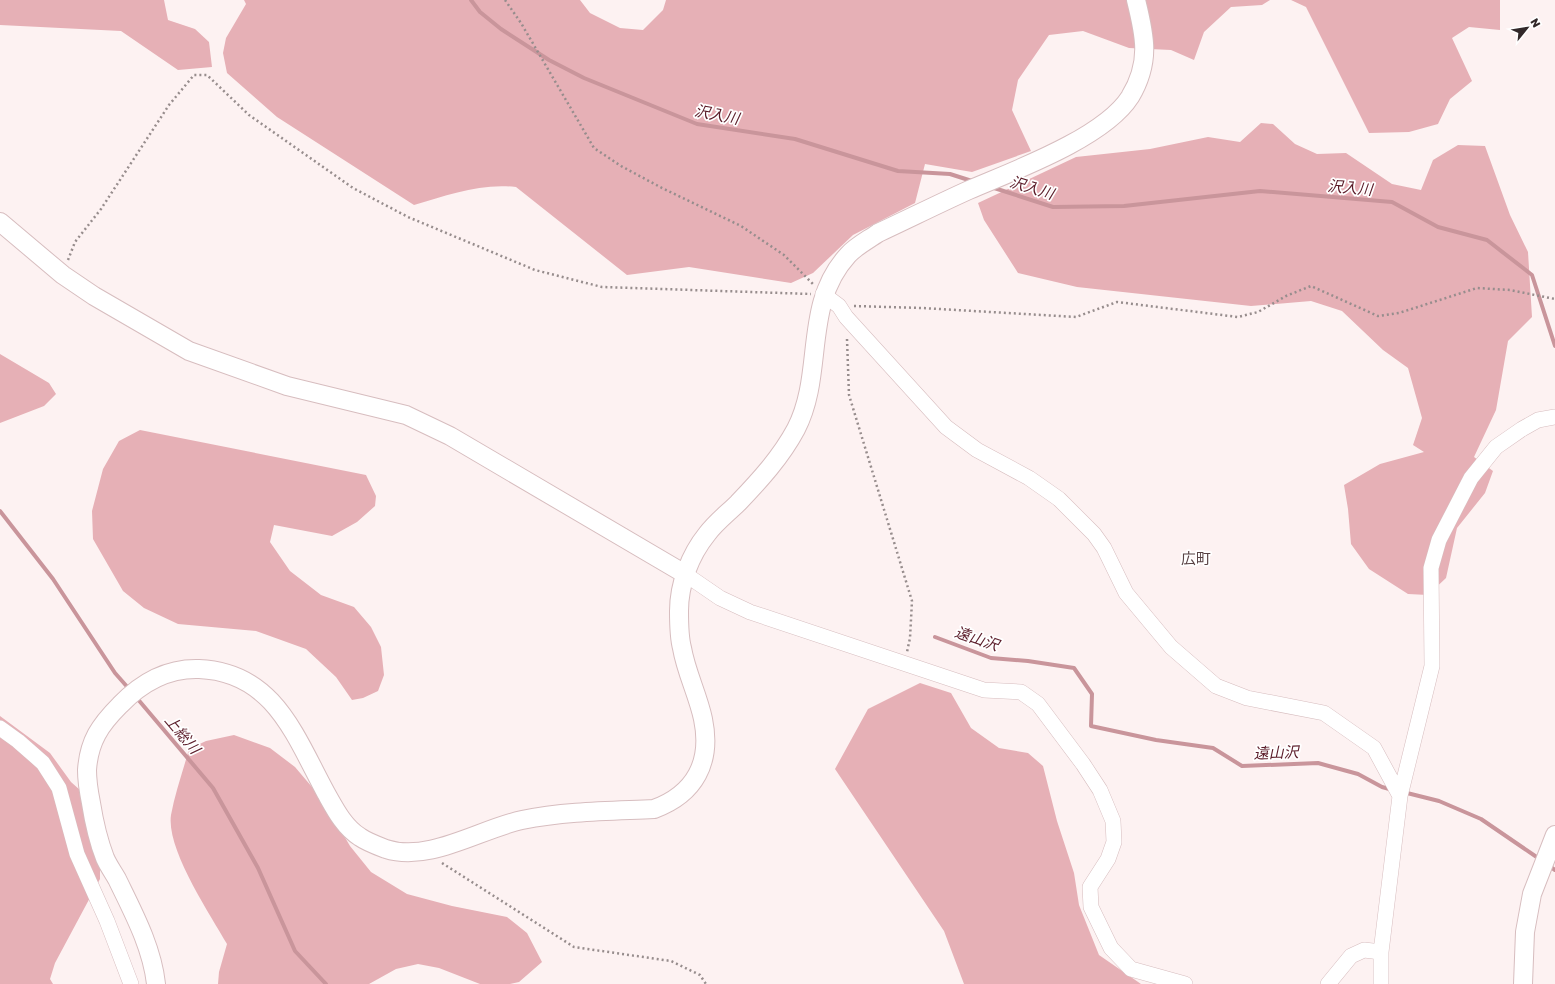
<svg xmlns="http://www.w3.org/2000/svg" width="1555" height="984" font-family="'Golos Text','Noto Sans JP',sans-serif">
<rect width="100%" height="100%" fill="#fdf2f2"/>
<path fill="#e6b0b6" d="M 0,0 L 164,0 L 168,20 L 195,29 L 209,42 L 212,67 L 178,70 L 121,31 L 0,25 Z
M 244,0 L 580,0 L 590,13 L 620,28 L 643,30 L 663,10 L 666,0 L 1270,0 L 1262,5 L 1231,7 L 1204,32 L 1194,60 L 1171,50 L 1129,48 L 1083,31 L 1049,35 L 1018,80 L 1012,110 L 1031,151 L 972,172 L 925,164 L 915,203 L 853,235 L 813,273 L 791,283 L 689,267 L 627,275 L 516,187 C 480,183 448,195 414,205 L 277,117 L 227,73 L 223,53 L 226,38 L 246,4 Z
M 1291,0 L 1500,0 L 1500,30 L 1469,27 L 1452,38 L 1472,81 L 1450,99 L 1438,124 L 1409,132 L 1369,133 L 1306,7 Z
M 1261,123 L 1273,124 L 1295,144 L 1317,154 L 1346,153 L 1392,184 L 1421,190 L 1433,160 L 1458,145 L 1485,146 L 1510,215 L 1528,252 L 1532,317 L 1508,341 L 1496,410 L 1474,457 L 1493,471 L 1485,493 L 1457,528 L 1446,578 L 1428,595 L 1408,594 L 1369,569 L 1351,544 L 1348,509 L 1344,485 L 1380,464 L 1424,452 L 1413,445 L 1422,418 L 1408,368 L 1383,350 L 1342,311 L 1311,301 L 1251,306 L 1077,287 L 1018,273 L 984,220 L 978,203 L 1076,157 L 1150,149 L 1208,137 L 1240,142 Z
M 0,354 L 49,383 L 56,394 L 44,406 L 0,423 Z
M 140,430 L 366,475 L 376,496 L 375,506 L 357,522 L 332,536 L 274,525 L 270,542 L 290,571 L 321,595 L 354,607 L 371,627 L 381,647 L 384,675 L 378,691 L 363,698 L 352,700 L 336,677 L 306,649 L 256,631 L 178,624 L 144,608 L 123,591 L 93,539 L 92,511 L 103,469 L 119,441 Z
M 920,683 L 951,693 L 971,728 L 999,748 L 1028,753 L 1043,766 L 1057,821 L 1074,873 L 1079,905 L 1099,955 L 1141,984 L 964,984 L 944,931 L 835,769 L 868,709 Z
M 0,716 L 50,753 L 71,782 L 90,799 L 100,838 L 100,879 L 55,963 L 50,979 L 53,984 L 0,984 Z
M 234,735 L 270,748 L 295,767 L 323,800 L 350,846 L 371,872 L 407,894 L 452,906 L 507,917 L 527,933 L 542,962 L 519,982 L 510,984 L 480,984 L 439,968 L 418,964 L 396,969 L 369,984 L 218,984 L 219,972 L 227,944 C 210,914 166,849 171,815 C 175,793 183,771 189,749 L 206,741 Z"/>
<g fill="none" stroke-linecap="round" stroke-linejoin="round">
<path stroke="#c9959b" stroke-width="4" d="M 471,0 L 480,12 L 501,29 L 549,60 L 584,78 L 697,124 L 795,139 L 898,171 L 950,174 L 975,182
M 991,187 L 1053,207 L 1124,206 L 1260,191 L 1392,202 L 1438,227 L 1487,240 L 1532,275 L 1555,346
M 0,511 L 53,579 L 115,673 L 130,690
M 935,637 L 991,658 L 1028,661 L 1074,668 L 1092,694 L 1091,726 L 1156,740 L 1213,748 L 1242,766 L 1318,763 L 1358,774 L 1382,787 L 1393,790
M 136,697 L 213,788 L 258,868 L 295,951 L 326,984
M 1403,792 L 1439,801 L 1481,819 L 1541,860
M 1548,865 L 1555,870"/>
<g stroke="#d7bdbf" stroke-width="16">
<path id="minor" d="M 823,294 L 839,306 L 846,317 L 946,427 L 977,450 L 1029,478 L 1059,499 L 1094,534 L 1104,548 L 1126,593 L 1171,647 L 1216,686 L 1247,698 L 1324,713 L 1374,748 L 1400,796
M 685,574 L 720,598 L 750,612 L 984,690 L 1021,692 L 1038,704 L 1083,764 L 1100,790 L 1113,821 L 1114,842 L 1108,859 L 1090,887 L 1091,907 L 1111,948 L 1131,969 L 1185,984
M 0,728 L 18,741 L 43,763 L 59,788 L 77,854 L 107,921 L 131,984
M 1328,984 L 1351,956 L 1364,950 L 1381,952
M 1381,984 L 1381,952 L 1400,796 L 1432,666 L 1431,568 L 1439,540 L 1471,478 L 1496,447 L 1522,429 L 1538,420 L 1555,417"/>
</g>
<g stroke="#d7bdbf" stroke-width="20">
<path id="tertiary" d="M 0,222 L 63,275 L 94,296 L 189,351 L 287,386 L 406,415 L 450,436 L 685,574
M 156,984 C 152,947 133,912 117,879 C 113,872 108,865 105,858 C 98,840 94,822 91,803 C 89,793 87,781 87,770 C 89,741 100,725 120,705 C 141,683 168,668 199,669 C 274,672 295,736 326,793 C 335,809 344,827 360,837 C 367,842 378,846 386,849 C 429,863 480,829 522,820 C 566,811 610,811 654,809 C 695,794 712,762 703,719 C 698,695 686,672 682,648 C 679,637 679,623 679,611 C 679,584 690,555 707,534 C 716,522 728,513 738,503 C 760,480 781,457 796,429 C 825,373 802,305 848,255 C 856,246 868,240 878,233 C 908,219 938,204 969,190 C 1013,171 1104,138 1130,97 C 1151,62 1145,36 1136,0
M 1523,984 L 1525,932 L 1532,894 L 1555,835"/>
</g>
<path stroke="#978d8d" stroke-width="2.5" stroke-dasharray="2 3" stroke-linecap="butt" d="M 505,0 L 521,23 L 594,148 L 621,166 L 662,188 L 741,226 L 784,255 L 814,285
M 68,260 L 75,242 L 101,209 L 169,105 L 194,75 L 207,75 L 249,115 L 353,188 L 408,217 L 535,270 L 602,287 L 811,294
M 854,306 L 922,308 L 1076,317 L 1117,302 L 1238,317 L 1258,312 L 1286,296 L 1311,286 L 1378,316 L 1399,313 L 1477,288 L 1510,290 L 1555,299
M 847,339 L 849,395 L 912,601 L 910,638 L 907,652
M 442,863 L 574,947 L 671,961 L 700,975 L 706,984"/>
<use href="#minor" stroke="#fff" stroke-width="15"/>
<use href="#tertiary" stroke="#fff" stroke-width="18"/>
</g>
<g text-anchor="middle" dominant-baseline="central" stroke-width="3.5" stroke-linejoin="round" paint-order="stroke">
<g font-size="15" font-style="italic" fill="#5a1b28" stroke="#fff">
<text transform="translate(717 114) rotate(11)">沢入川</text>
<text transform="translate(1032 187) rotate(17)">沢入川</text>
<text transform="translate(1350 187) rotate(5)">沢入川</text>
<text transform="translate(977 638) rotate(19)">遠山沢</text>
<text transform="translate(183 734) rotate(50)">上総川</text>
<text transform="translate(1276 752) rotate(-2)">遠山沢</text>
</g>
<g font-size="15" fill="#584244" stroke="#fff">
<text x="1196" y="558">広町</text>
</g>
</g>
<g transform="translate(1527 28) rotate(60)" stroke="#ffffff" stroke-width="3" paint-order="stroke">
<path d="M0-3L7 15L0 10L-7 15Z" fill="#322829"/>
<text y="-6" font-size="11" font-weight="bold" text-anchor="middle" fill="#322829">N</text>
</g>
</svg>
